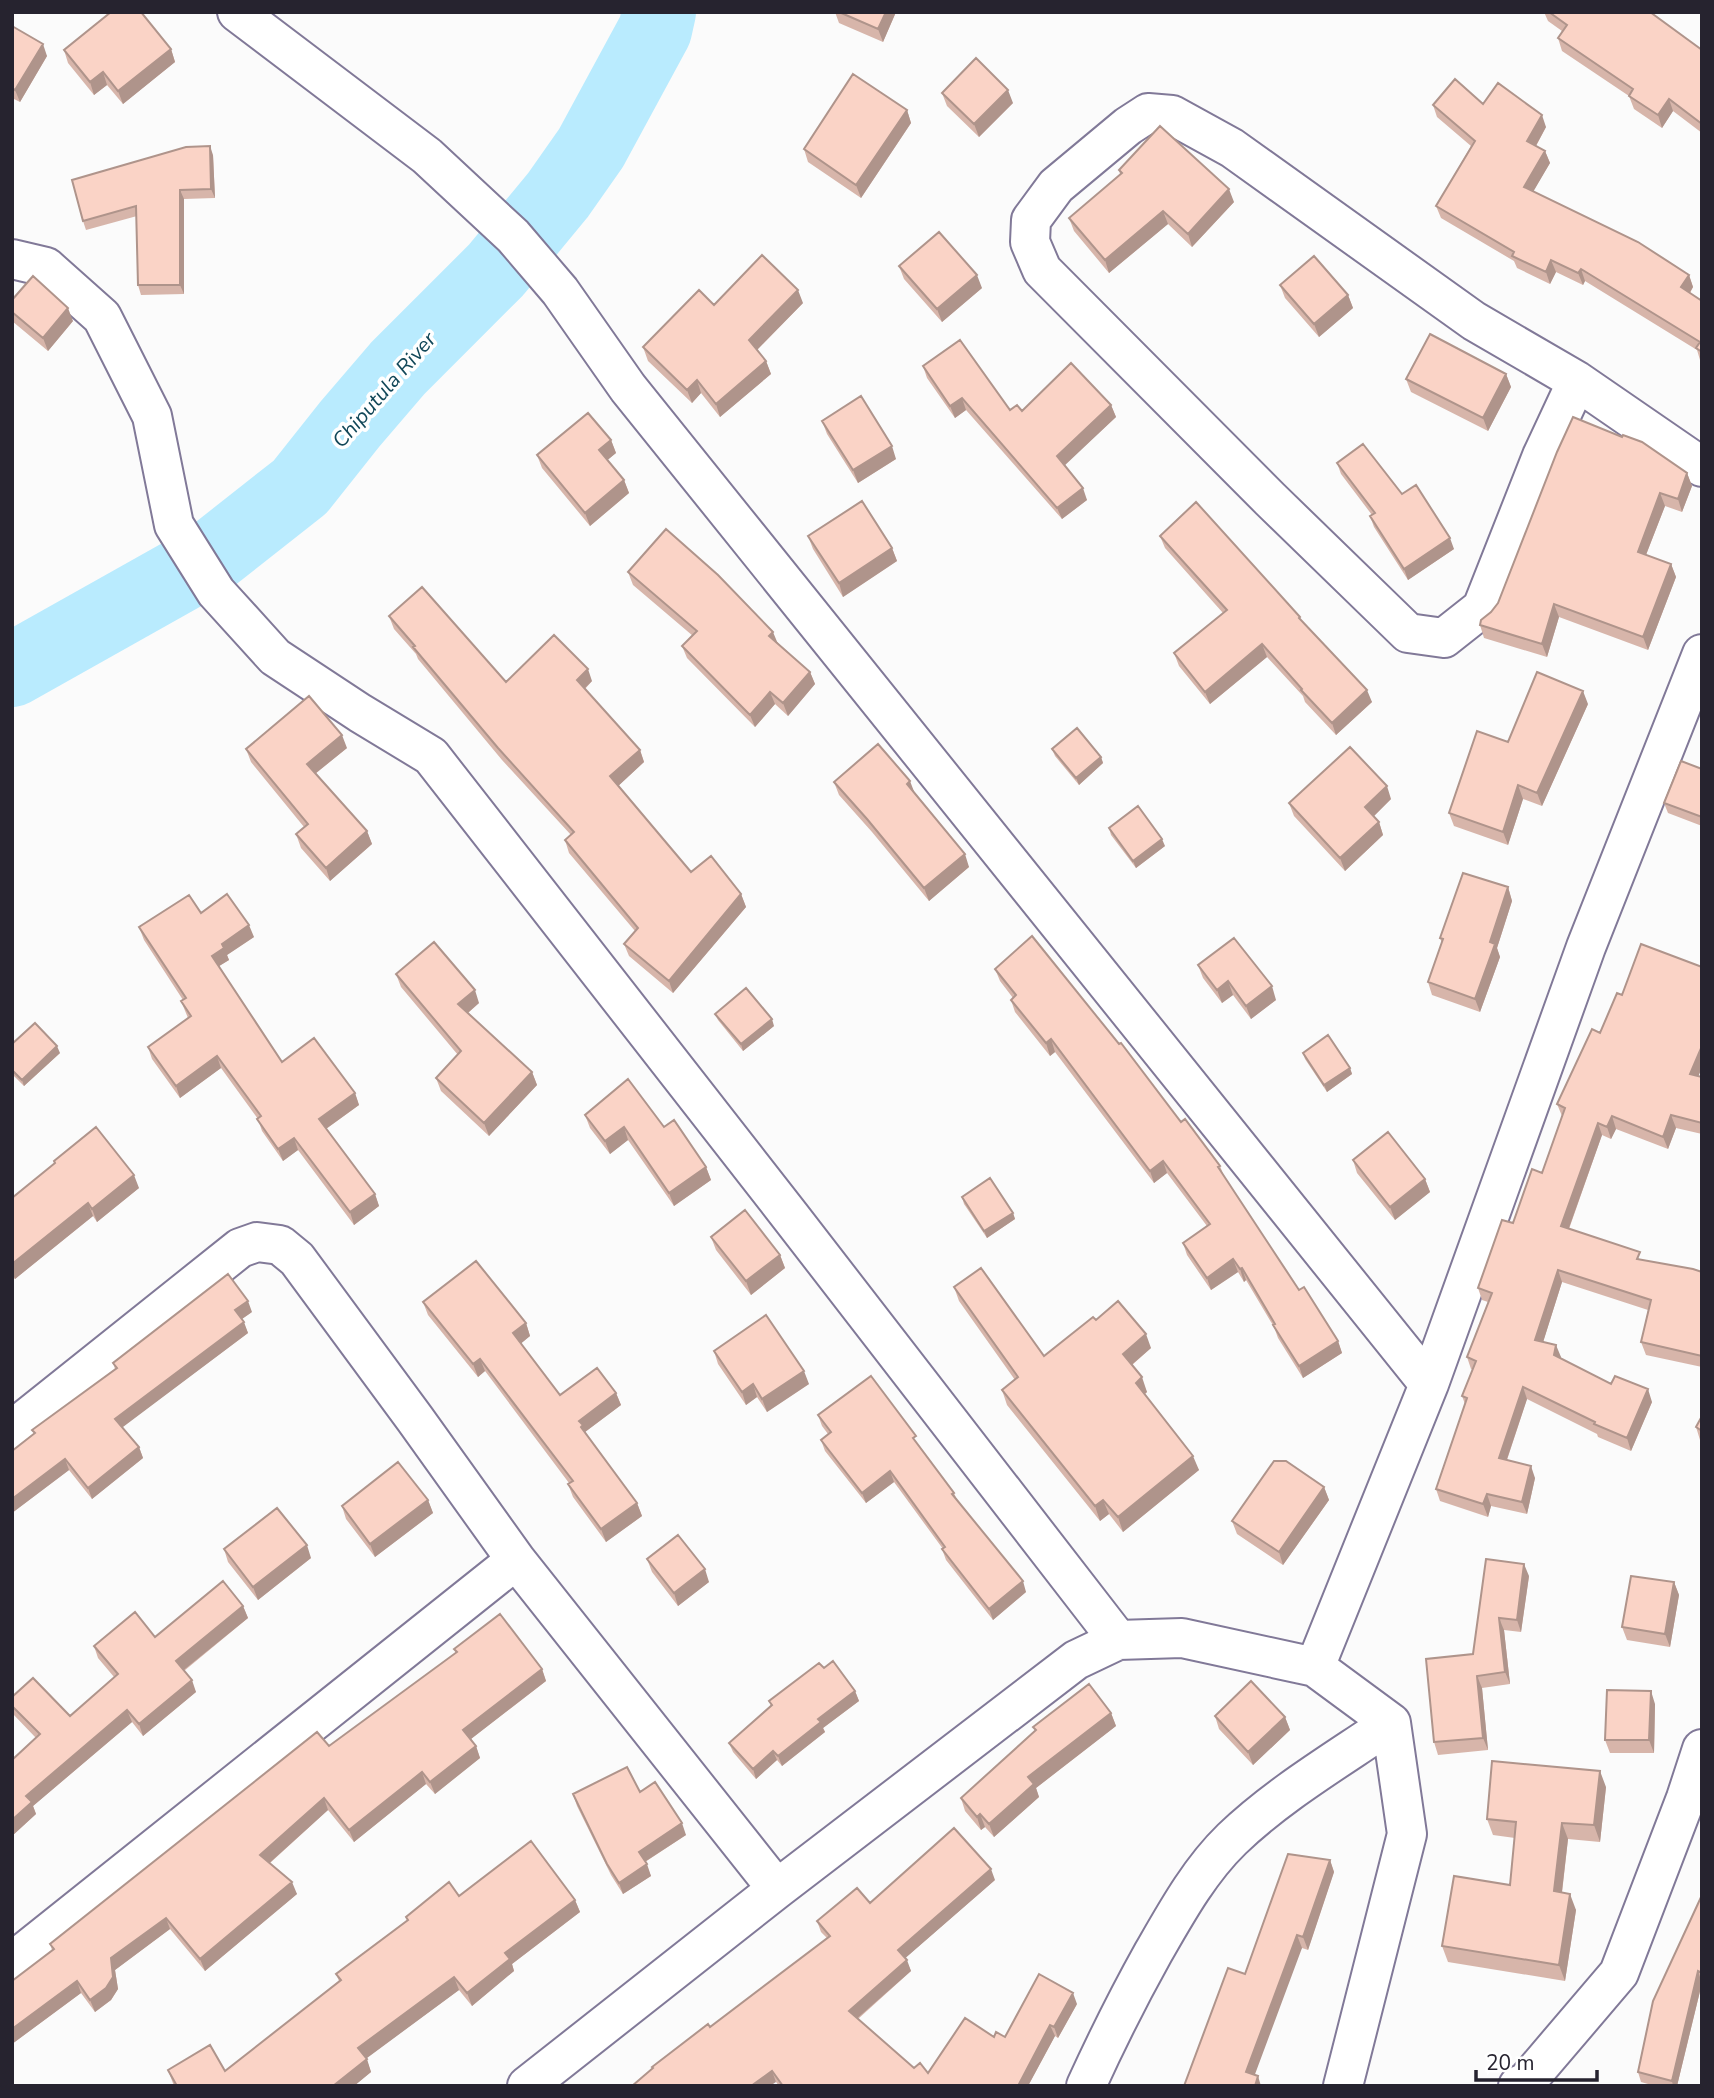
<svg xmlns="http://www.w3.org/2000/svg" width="1714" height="2098" font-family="'Nunito Sans',sans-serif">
<rect width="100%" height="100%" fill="#fbfbfb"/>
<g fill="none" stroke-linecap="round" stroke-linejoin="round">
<path stroke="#b9ebfe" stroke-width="74" d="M 12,670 L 206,561 L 300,487 L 350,424 L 398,368 L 496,270 L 558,195 L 591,148 L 655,30 L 659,12"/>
<g stroke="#817998" stroke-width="42">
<path id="street" d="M 237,12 L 427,156 L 513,236 L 560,291 L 628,388 L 1429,1384
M 12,259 L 46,267 L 102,317 L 152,416 L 174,525 L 216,592 L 275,657 L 360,713 L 431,756 L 790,1216 L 1118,1640
M 1577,381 L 1542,456 L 1482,608 L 1444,638 L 1408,633 L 1270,499 L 1042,270 L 1030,242 L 1031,220 L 1056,186 L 1128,126 L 1148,113 L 1172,115 L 1232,148 L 1474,321 L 1577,381 L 1702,467
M 12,1430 L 240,1248 L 257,1242 L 280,1245 L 297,1259 L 415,1419 L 516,1560 L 12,1962
M 516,1560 L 777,1889
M 1315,1667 L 1429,1384 L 1586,947 L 1702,654
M 527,2086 L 777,1889 L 1076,1660 L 1118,1640 L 1182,1638 L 1315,1667 L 1391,1723 L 1407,1834 L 1343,2086
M 1086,2086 C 1107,2040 1129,1996 1153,1953 C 1176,1913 1199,1871 1232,1839 C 1279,1794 1337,1760 1391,1723
M 1518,2086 L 1527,2081 L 1619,1973 L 1686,1798 L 1702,1749"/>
</g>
<use href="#street" stroke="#fff" stroke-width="38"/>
</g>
<path fill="#d7b5aa" d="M 835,12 L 896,12 L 883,42 L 839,23 Z
M 1544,12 L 1650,12 L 1702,50 L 1702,133 L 1673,111 L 1662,128 L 1634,109 L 1629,96 L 1562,51 L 1558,38 L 1562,31 L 1548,21 Z
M 12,26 L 47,56 L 20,102 L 12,98 Z
M 171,49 L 175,62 L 123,104 L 107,85 L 94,95 L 68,63 L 64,50 Z
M 942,93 L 1013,103 L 979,137 L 947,106 Z
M 1483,104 L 1546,127 L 1536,146 L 1545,151 L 1550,163 L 1533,191 L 1689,275 L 1693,287 L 1690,293 L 1702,301 L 1702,361 L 1700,360 L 1697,350 L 1585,281 L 1583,285 L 1556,272 L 1550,284 L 1517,268 L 1514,261 L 1441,218 L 1436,206 L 1471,146 L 1437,117 L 1433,105 Z
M 907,110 L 911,123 L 861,198 L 808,162 L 804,149 Z
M 213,155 L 215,198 L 184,199 L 184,294 L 141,295 L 138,285 L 137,216 L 86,230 L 83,221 Z
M 1119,170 L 1234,202 L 1192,247 L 1168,224 L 1109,273 L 1074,231 L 1069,218 L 1120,174 Z
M 899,266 L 982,288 L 942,322 L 904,279 Z
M 1280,285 L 1348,295 L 1353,308 L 1319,337 L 1285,298 Z
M 12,300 L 73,321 L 48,351 L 12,321 Z
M 803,303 L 757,350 L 766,361 L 771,374 L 720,417 L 701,393 L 692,403 L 648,361 L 643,347 L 714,305 Z
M 923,366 L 1010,410 L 1022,411 L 1111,405 L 1116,417 L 1064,465 L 1087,500 L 1062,519 L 966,410 L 955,418 L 927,378 Z
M 1506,374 L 1511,387 L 1488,431 L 1411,392 L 1406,379 Z
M 822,421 L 896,459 L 858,483 L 827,434 Z
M 611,440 L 616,453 L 607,460 L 624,480 L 629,493 L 590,526 L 542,468 L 537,455 Z
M 1337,463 L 1454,549 L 1408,580 L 1374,527 L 1370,516 L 1372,515 L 1341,474 Z
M 1687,473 L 1692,486 L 1682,512 L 1665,506 L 1646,555 L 1671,564 L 1676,577 L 1648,650 L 1559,617 L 1547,657 L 1484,638 L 1480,625 Z
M 808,536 L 892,548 L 897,561 L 843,597 L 813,549 Z
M 1160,536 L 1301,621 L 1372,702 L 1336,735 L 1305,702 L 1303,696 L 1267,657 L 1210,704 L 1179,666 L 1174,653 L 1223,613 L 1165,548 Z
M 628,572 L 777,642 L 810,672 L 815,684 L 788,716 L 775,704 L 755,727 L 687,658 L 682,646 L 693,636 L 633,585 Z
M 389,616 L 506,682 L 592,681 L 585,689 L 640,750 L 644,762 L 618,786 L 691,872 L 741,894 L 746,907 L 673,993 L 629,956 L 624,944 L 635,931 L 569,853 L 565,840 L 571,835 L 502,760 L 418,659 L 416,654 L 394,629 Z
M 1588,704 L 1542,806 L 1523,799 L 1508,845 L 1454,826 L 1449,813 L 1508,742 Z
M 347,748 L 315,774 L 367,831 L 372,844 L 330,881 L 301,848 L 296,834 L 304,827 L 251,762 L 246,749 Z
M 1052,749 L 1101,757 L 1103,763 L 1079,785 L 1055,756 Z
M 1702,769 L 1702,826 L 1668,813 L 1664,803 Z
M 834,782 L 915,793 L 969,867 L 929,901 L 872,832 L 839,795 Z
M 1391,799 L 1374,816 L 1379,822 L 1383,835 L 1345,871 L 1294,816 L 1289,803 Z
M 1109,828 L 1165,846 L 1136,868 L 1111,835 Z
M 1508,887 L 1512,901 L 1497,948 L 1500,957 L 1480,1012 L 1432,995 L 1428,982 L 1442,943 L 1440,938 Z
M 201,913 L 254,937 L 227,955 L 229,960 L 219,966 L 282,1062 L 355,1093 L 359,1105 L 326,1129 L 375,1194 L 379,1206 L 354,1225 L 298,1150 L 283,1161 L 262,1131 L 258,1119 L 221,1068 L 180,1098 L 152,1059 L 148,1047 L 188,1018 L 181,1001 L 183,1000 L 144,940 L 139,927 Z
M 1198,965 L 1276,1000 L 1251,1019 L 1233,995 L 1222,1003 L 1203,978 Z
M 995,969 L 1181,1122 L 1220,1166 L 1224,1176 L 1299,1290 L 1338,1341 L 1342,1353 L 1303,1378 L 1278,1338 L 1274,1327 L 1246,1280 L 1244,1282 L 1238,1272 L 1211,1290 L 1187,1255 L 1183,1243 L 1207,1226 L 1167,1173 L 1154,1183 L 1055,1052 L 1050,1056 L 1015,1012 L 1011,1000 L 1013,998 L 1000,981 Z
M 396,974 L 479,1003 L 468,1013 L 532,1072 L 537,1085 L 489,1136 L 441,1091 L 436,1078 L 458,1055 L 401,987 Z
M 715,1014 L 774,1026 L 743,1051 L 718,1020 Z
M 12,1044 L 60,1053 L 24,1086 L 12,1074 Z
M 1303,1053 L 1350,1068 L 1352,1074 L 1327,1092 L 1305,1059 Z
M 1698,1076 L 1702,1077 L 1702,1134 L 1676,1128 L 1668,1149 L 1616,1129 L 1611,1139 L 1602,1135 L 1569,1229 L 1642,1260 L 1702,1272 L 1702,1367 L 1646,1355 L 1641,1342 L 1648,1310 L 1562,1282 L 1543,1342 L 1561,1357 L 1560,1359 L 1611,1384 L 1652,1402 L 1631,1451 L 1598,1437 L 1597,1434 L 1527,1399 L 1507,1460 L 1535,1478 L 1527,1514 L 1491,1506 L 1488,1517 L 1440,1501 L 1436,1489 L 1465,1404 L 1462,1396 L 1473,1370 L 1471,1369 L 1467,1357 L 1488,1302 L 1482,1300 L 1478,1288 L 1542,1173 L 1562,1116 L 1557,1104 Z
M 585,1115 L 664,1127 L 706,1167 L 711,1180 L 674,1206 L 628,1140 L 610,1154 L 590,1128 Z
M 1353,1160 L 1425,1179 L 1430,1192 L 1395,1220 L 1357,1173 Z
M 54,1161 L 139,1188 L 97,1222 L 93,1216 L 15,1279 L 12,1276 L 12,1198 L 55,1164 Z
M 962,1197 L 1013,1213 L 1015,1219 L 987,1238 L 964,1204 Z
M 711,1237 L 780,1255 L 785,1268 L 751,1295 L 716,1250 Z
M 954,1287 L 1044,1356 L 1096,1320 L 1151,1348 L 1132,1365 L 1147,1392 L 1145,1394 L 1199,1470 L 1123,1532 L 1109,1514 L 1100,1521 L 1007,1405 L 1002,1390 L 1015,1380 L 959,1301 Z
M 423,1302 L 526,1323 L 530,1336 L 521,1343 L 560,1395 L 616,1393 L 621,1405 L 585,1432 L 637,1503 L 642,1516 L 606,1542 L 573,1497 L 568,1484 L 569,1483 L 485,1371 L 478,1377 L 428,1315 Z
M 252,1312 L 242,1319 L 248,1333 L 122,1427 L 139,1447 L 143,1458 L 92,1499 L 69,1470 L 12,1513 L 12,1451 L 34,1433 L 32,1430 L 115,1369 L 113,1363 Z
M 714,1351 L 809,1384 L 767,1412 L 757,1397 L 746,1405 L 718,1364 Z
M 818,1415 L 920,1447 L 954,1493 L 957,1500 L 1026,1592 L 993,1620 L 946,1560 L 942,1549 L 943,1549 L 894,1482 L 866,1503 L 825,1451 L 821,1440 L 828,1434 L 822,1426 Z
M 1702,1416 L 1702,1441 L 1700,1440 L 1696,1427 Z
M 1324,1487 L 1329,1500 L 1283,1565 L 1237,1534 L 1232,1521 Z
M 428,1500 L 433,1513 L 375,1557 L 346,1519 L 342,1506 Z
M 224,1549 L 311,1558 L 258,1600 L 228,1562 Z
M 647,1559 L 709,1582 L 678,1606 L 652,1572 Z
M 1529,1576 L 1521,1632 L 1504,1630 L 1510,1684 L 1482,1688 L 1488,1750 L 1438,1755 L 1434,1742 L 1473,1654 Z
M 1674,1582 L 1679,1595 L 1670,1647 L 1627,1640 L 1622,1627 Z
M 243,1606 L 248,1618 L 184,1671 L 196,1692 L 143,1736 L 132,1722 L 33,1806 L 36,1814 L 12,1836 L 12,1760 L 36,1738 L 12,1713 L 12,1697 L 70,1716 L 114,1677 L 98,1658 L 94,1646 L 155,1637 Z
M 454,1649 L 542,1669 L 546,1681 L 471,1739 L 476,1746 L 480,1758 L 435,1794 L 426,1784 L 354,1842 L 328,1810 L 270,1863 L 297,1894 L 205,1971 L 170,1929 L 115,1970 L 118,1989 L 111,2000 L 95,2012 L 81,1993 L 12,2044 L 12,1981 L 52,1950 L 50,1944 L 329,1746 L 456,1653 Z
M 824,1668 L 855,1691 L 859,1701 L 823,1728 L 825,1732 L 782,1766 L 777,1760 L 756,1779 L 733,1752 L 729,1743 L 771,1706 L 769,1701 Z
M 1655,1704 L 1654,1753 L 1610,1753 L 1605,1740 Z
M 1111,1713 L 1116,1726 L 1036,1788 L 1039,1797 L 994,1837 L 985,1827 L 981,1830 L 965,1811 L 961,1798 L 1035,1731 L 1033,1727 Z
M 1215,1716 L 1285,1717 L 1290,1730 L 1253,1765 L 1219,1729 Z
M 1606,1787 L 1600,1842 L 1568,1839 L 1562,1893 L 1576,1910 L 1565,1981 L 1448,1962 L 1442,1946 L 1510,1885 L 1515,1838 L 1493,1835 L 1487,1819 Z
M 640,1792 L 686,1835 L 645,1862 L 651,1876 L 623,1894 L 611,1875 L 577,1806 L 573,1794 Z
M 1330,1860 L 1334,1872 L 1308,1950 L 1302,1948 L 1184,2086 L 1245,1974 Z
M 995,1880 L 905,1958 L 911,1971 L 858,2019 L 914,2068 L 928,2073 L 994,2037 L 1005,2037 L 1077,2004 L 1058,2038 L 1055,2036 L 1028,2086 L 779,2086 L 776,2082 L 710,2027 L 827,1938 L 821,1932 L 817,1921 L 870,1903 Z
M 1702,1895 L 1702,1983 L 1677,2086 L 1655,2086 L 1641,2082 L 1638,2072 Z
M 459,1896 L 575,1900 L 580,1912 L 512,1964 L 514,1971 L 472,2006 L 459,1990 L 366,2058 L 371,2072 L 354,2086 L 174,2086 L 168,2070 L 225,2071 L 339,1981 L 336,1974 L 407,1921 L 406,1917 Z"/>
<path fill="#af948b" d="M 886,12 L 896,12 L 883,42 L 878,29 Z
M 43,44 L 47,56 L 20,102 L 15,90 Z
M 171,49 L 175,62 L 123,104 L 118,91 Z
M 103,72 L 107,85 L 94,95 L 90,82 Z
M 1008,90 L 1013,103 L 979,137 L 974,124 Z
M 1669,99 L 1673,111 L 1662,128 L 1658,115 Z
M 907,110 L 911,123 L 861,198 L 856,185 Z
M 1542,115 L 1546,127 L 1532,153 L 1527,141 Z
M 210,146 L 213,155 L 215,198 L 211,189 Z
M 1545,151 L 1550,163 L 1529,199 L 1524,187 Z
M 1229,189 L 1234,202 L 1192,247 L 1188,234 Z
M 180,190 L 184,199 L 184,294 L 180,285 Z
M 1163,211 L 1168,224 L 1109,273 L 1105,260 Z
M 1551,260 L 1556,272 L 1550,284 L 1546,272 Z
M 1581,269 L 1585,281 L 1583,285 L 1578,273 Z
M 977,275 L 982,288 L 942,322 L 937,309 Z
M 1689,275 L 1693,287 L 1686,299 L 1681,287 Z
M 798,290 L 803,303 L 754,353 L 749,340 Z
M 1348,295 L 1353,308 L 1319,337 L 1314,324 Z
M 68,308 L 73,321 L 48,351 L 43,338 Z
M 766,361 L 771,374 L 720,417 L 716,404 Z
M 1506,374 L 1511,387 L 1488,431 L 1483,418 Z
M 697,380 L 701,393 L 692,403 L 687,390 Z
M 962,398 L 966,410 L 955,418 L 950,406 Z
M 1111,405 L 1116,417 L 1062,468 L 1057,456 Z
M 611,440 L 616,453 L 604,463 L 599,450 Z
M 892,446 L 896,459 L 858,483 L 853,470 Z
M 1687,473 L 1692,486 L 1682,512 L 1678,499 Z
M 624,480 L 629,493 L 590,526 L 585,513 Z
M 1083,488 L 1087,500 L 1062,519 L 1057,508 Z
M 1660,493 L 1665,506 L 1642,565 L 1638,552 Z
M 1450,538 L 1454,549 L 1408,580 L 1404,569 Z
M 892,548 L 897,561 L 843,597 L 839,583 Z
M 1671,564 L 1676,577 L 1648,650 L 1643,637 Z
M 1554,604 L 1559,617 L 1547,657 L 1542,644 Z
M 773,632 L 778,644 L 769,636 Z
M 1262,644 L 1267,657 L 1210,704 L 1205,692 Z
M 588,669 L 592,681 L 581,692 L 577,680 Z
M 810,672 L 815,684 L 788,716 L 783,703 Z
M 1367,690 L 1372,702 L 1336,735 L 1332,723 Z
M 1583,691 L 1588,704 L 1542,806 L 1537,793 Z
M 770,692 L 775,704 L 755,727 L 750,715 Z
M 342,735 L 347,748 L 311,777 L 307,764 Z
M 640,750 L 644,762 L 615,789 L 610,776 Z
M 1101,757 L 1103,763 L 1079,785 L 1076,778 Z
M 910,781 L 915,794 L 907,784 Z
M 1518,785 L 1523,799 L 1508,845 L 1503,832 Z
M 1387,786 L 1391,799 L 1370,820 L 1365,807 Z
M 1379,822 L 1383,835 L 1345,871 L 1340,858 Z
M 367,831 L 372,844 L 330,881 L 326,868 Z
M 1162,839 L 1165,846 L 1136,868 L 1133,861 Z
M 965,854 L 969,867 L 929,901 L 924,888 Z
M 1508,887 L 1512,901 L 1497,948 L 1500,957 L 1480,1012 L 1475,999 L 1490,942 Z
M 741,894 L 746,907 L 673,993 L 669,981 Z
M 249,925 L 254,937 L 227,955 L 229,960 L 216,968 L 212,956 L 222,944 Z
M 1228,981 L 1233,995 L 1222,1003 L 1217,990 Z
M 1272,986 L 1276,1000 L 1251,1019 L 1246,1006 Z
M 475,990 L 479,1003 L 463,1017 L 458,1004 Z
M 772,1019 L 774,1026 L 743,1051 L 741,1044 Z
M 1051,1039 L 1055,1052 L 1050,1056 L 1046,1043 Z
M 57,1046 L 60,1053 L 24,1086 L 22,1080 Z
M 1702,1046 L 1702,1068 L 1694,1086 L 1690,1074 Z
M 217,1056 L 221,1068 L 180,1098 L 176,1086 Z
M 1350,1068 L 1352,1074 L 1327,1092 L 1324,1085 Z
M 532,1072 L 537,1085 L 489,1136 L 484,1123 Z
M 355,1093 L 359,1105 L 323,1131 L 319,1119 Z
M 1671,1115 L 1676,1128 L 1668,1149 L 1663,1137 Z
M 1612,1116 L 1616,1129 L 1611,1139 L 1607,1127 Z
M 1598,1123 L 1602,1135 L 1565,1239 L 1561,1226 Z
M 624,1127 L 628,1140 L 610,1154 L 605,1141 Z
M 294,1138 L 298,1150 L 283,1161 L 278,1149 Z
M 1163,1161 L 1167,1173 L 1154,1183 L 1150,1171 Z
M 706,1167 L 711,1180 L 674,1206 L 669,1193 Z
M 134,1175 L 139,1188 L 97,1222 L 92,1209 Z
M 1425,1179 L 1430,1192 L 1395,1220 L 1390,1207 Z
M 375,1194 L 379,1206 L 354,1225 L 350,1212 Z
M 88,1203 L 93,1216 L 15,1279 L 12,1272 L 12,1264 Z
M 1013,1213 L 1015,1219 L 987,1238 L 984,1231 Z
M 780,1255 L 785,1268 L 751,1295 L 746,1281 Z
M 1233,1259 L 1238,1272 L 1211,1290 L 1207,1278 Z
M 1242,1268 L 1246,1280 L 1244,1282 L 1240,1269 Z
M 1558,1270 L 1562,1282 L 1540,1352 L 1535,1340 Z
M 248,1301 L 252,1312 L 239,1321 L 235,1310 Z
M 244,1322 L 248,1333 L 119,1430 L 115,1419 Z
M 526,1323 L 530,1336 L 518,1346 L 513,1333 Z
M 1146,1334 L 1151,1348 L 1128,1368 L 1123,1354 Z
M 1338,1341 L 1342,1353 L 1303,1378 L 1299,1366 Z
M 1556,1345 L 1561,1357 L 1558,1368 L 1554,1355 Z
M 480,1359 L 485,1371 L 478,1377 L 473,1364 Z
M 804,1371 L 809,1384 L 767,1412 L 762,1399 Z
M 1142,1377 L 1147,1392 L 1141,1397 L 1136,1383 Z
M 753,1384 L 757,1397 L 746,1405 L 742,1392 Z
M 1523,1387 L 1527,1399 L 1503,1471 L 1499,1458 Z
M 1648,1389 L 1652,1402 L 1631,1451 L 1627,1438 Z
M 616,1393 L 621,1405 L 585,1432 L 586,1439 L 579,1421 Z
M 139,1447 L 143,1458 L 92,1499 L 88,1488 Z
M 1193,1456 L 1199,1470 L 1123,1532 L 1118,1517 Z
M 65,1459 L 69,1470 L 12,1513 L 12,1499 Z
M 1531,1466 L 1535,1478 L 1527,1514 L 1522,1502 Z
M 890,1471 L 894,1482 L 866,1503 L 862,1493 Z
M 1324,1487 L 1329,1500 L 1283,1565 L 1279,1552 Z
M 1487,1494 L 1491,1506 L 1488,1517 L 1483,1504 Z
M 428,1500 L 433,1513 L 375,1557 L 370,1544 Z
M 1103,1500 L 1109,1514 L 1100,1521 L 1095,1506 Z
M 637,1503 L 642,1516 L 606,1542 L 601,1529 Z
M 307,1545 L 311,1558 L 258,1600 L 253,1587 Z
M 1524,1564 L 1529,1576 L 1521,1632 L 1517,1620 Z
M 705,1569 L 709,1582 L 678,1606 L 674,1593 Z
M 1023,1581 L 1026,1592 L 993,1620 L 989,1609 Z
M 1674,1582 L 1679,1595 L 1670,1647 L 1665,1634 Z
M 243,1606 L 248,1618 L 180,1673 L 176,1661 Z
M 1499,1618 L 1504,1630 L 1510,1684 L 1505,1672 Z
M 542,1669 L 546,1681 L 467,1742 L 463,1730 Z
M 1477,1676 L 1482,1688 L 1488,1750 L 1483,1738 Z
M 192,1680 L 196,1692 L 143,1736 L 139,1724 Z
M 855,1691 L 859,1701 L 823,1728 L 825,1732 L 782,1766 L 778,1756 L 818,1719 Z
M 1651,1691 L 1655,1704 L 1654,1753 L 1649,1740 Z
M 127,1710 L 132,1722 L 33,1806 L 36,1814 L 12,1836 L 12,1820 L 26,1796 Z
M 1111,1713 L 1116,1726 L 1036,1788 L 1039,1797 L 994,1837 L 989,1824 L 1028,1777 Z
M 1285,1717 L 1290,1730 L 1253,1765 L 1248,1752 Z
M 476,1746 L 480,1758 L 435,1794 L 430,1782 Z
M 773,1751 L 777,1760 L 756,1779 L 753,1769 Z
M 1600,1771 L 1606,1787 L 1600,1842 L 1594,1825 Z
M 422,1772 L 426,1784 L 354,1842 L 349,1830 Z
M 324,1798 L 328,1810 L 265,1867 L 260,1855 Z
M 980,1814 L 985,1827 L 981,1830 L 977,1817 Z
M 682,1823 L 686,1835 L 643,1863 L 639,1852 Z
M 1562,1823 L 1568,1839 L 1560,1908 L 1554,1891 Z
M 1330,1860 L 1334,1872 L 1308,1950 L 1303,1937 Z
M 647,1864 L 651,1876 L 623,1894 L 619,1883 Z
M 991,1869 L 995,1880 L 902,1961 L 898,1950 Z
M 292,1882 L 297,1894 L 205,1971 L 200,1959 Z
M 1570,1894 L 1576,1910 L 1565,1981 L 1559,1965 Z
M 575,1900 L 580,1912 L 512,1964 L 514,1971 L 472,2006 L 467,1993 L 505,1953 Z
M 166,1918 L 170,1929 L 115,1970 L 118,1989 L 111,2000 L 95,2012 L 90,2000 L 111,1958 Z
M 1297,1935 L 1302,1948 L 1251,2085 L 1246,2072 Z
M 907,1960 L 911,1971 L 853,2022 L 849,2011 Z
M 1698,1971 L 1702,1983 L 1677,2086 L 1673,2086 L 1672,2081 Z
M 454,1977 L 459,1990 L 363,2061 L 358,2048 Z
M 77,1981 L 81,1993 L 12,2044 L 12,2029 Z
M 1073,1993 L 1077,2004 L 1058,2038 L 1054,2027 Z
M 1050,2025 L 1055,2036 L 1028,2086 L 1018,2086 Z
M 367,2059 L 371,2072 L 354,2086 L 333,2086 Z
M 772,2071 L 776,2082 L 770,2086 L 751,2086 Z
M 1258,2076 L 1261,2086 L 1255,2086 Z"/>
<path fill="#fad3c6" stroke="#af948b" stroke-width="2" d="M 111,12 L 141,12 L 171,49 L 118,91 L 103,72 L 90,82 L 64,50 Z
M 839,12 L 886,12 L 878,29 Z
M 1549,12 L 1650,12 L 1702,50 L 1702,124 L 1669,99 L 1658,115 L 1629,96 L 1633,89 L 1558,38 L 1567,25 Z
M 12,26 L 43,44 L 15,90 L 12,88 Z
M 976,58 L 1008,90 L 974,124 L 942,93 Z
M 853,74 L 907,110 L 856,185 L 804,149 Z
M 1455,79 L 1483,104 L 1498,83 L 1542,115 L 1527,141 L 1545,151 L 1524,187 L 1638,242 L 1689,275 L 1681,287 L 1702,301 L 1702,352 L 1696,348 L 1700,342 L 1581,269 L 1578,273 L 1551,260 L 1546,272 L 1512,256 L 1514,252 L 1436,206 L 1475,141 L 1433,105 Z
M 1160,126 L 1229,189 L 1188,234 L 1163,211 L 1105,260 L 1069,218 L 1122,173 L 1119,170 Z
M 210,146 L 211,189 L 180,190 L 180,285 L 138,285 L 136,206 L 83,221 L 72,180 L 186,147 Z
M 939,232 L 977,275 L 937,309 L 899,266 Z
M 762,255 L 798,290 L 749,340 L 766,361 L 716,404 L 697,380 L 687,390 L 643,347 L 699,290 L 714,305 Z
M 1314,256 L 1348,295 L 1314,324 L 1280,285 Z
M 33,276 L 68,308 L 43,338 L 12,312 L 12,300 Z
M 1430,334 L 1506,374 L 1483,418 L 1406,379 Z
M 960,340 L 1010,410 L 1017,405 L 1022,411 L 1071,363 L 1111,405 L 1057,456 L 1083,488 L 1057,508 L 962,398 L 950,406 L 923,366 Z
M 861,396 L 892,446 L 853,470 L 822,421 Z
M 588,413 L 611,440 L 599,450 L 624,480 L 585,513 L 537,455 Z
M 1573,417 L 1622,437 L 1623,435 L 1642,442 L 1687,473 L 1678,499 L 1660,493 L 1638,552 L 1671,564 L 1643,637 L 1554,604 L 1542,644 L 1480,625 L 1481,620 L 1491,612 L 1498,603 L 1557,452 Z
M 1363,444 L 1402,494 L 1416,485 L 1450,538 L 1404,569 L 1370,516 L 1375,513 L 1337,463 Z
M 862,501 L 892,548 L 839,583 L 808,536 Z
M 1196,502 L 1300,617 L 1299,618 L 1367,690 L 1332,723 L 1301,690 L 1302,689 L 1262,644 L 1205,692 L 1174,653 L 1227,610 L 1160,536 Z
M 666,529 L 718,575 L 773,632 L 769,636 L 810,672 L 783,703 L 770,692 L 750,715 L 682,646 L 697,631 L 628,572 Z
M 422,587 L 506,682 L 554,635 L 588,669 L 577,680 L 640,750 L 610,776 L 691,872 L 711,856 L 741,894 L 669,981 L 624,944 L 638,928 L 565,840 L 574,832 L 498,748 L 413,647 L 415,646 L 389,616 Z
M 1537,672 L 1583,691 L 1537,793 L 1518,785 L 1503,832 L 1449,813 L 1477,731 L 1508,742 Z
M 309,696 L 342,735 L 307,764 L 367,831 L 326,868 L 296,834 L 308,824 L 246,749 Z
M 1077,728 L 1101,757 L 1076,778 L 1052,749 Z
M 878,744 L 910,781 L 907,784 L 965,854 L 924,888 L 867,819 L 834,782 Z
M 1350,747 L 1387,786 L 1365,807 L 1379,822 L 1340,858 L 1289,803 Z
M 1681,761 L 1702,769 L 1702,817 L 1664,803 Z
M 1138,806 L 1162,839 L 1133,861 L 1109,828 Z
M 1463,873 L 1508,887 L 1490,942 L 1495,944 L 1475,999 L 1428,982 L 1443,939 L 1440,938 Z
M 227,894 L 249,925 L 222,944 L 224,948 L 212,956 L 282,1062 L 314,1038 L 355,1093 L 319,1119 L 375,1194 L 350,1212 L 294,1138 L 278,1149 L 257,1119 L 261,1116 L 217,1056 L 176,1086 L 148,1047 L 191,1016 L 181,1001 L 186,998 L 139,927 L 189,895 L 201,913 Z
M 1032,936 L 1119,1044 L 1121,1043 L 1181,1122 L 1185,1119 L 1220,1166 L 1218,1167 L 1299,1290 L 1304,1287 L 1338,1341 L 1299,1366 L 1273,1325 L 1275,1324 L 1242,1268 L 1240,1269 L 1233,1259 L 1207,1278 L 1183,1243 L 1210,1224 L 1163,1161 L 1150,1171 L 1051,1039 L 1046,1043 L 1011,1000 L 1016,995 L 995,969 Z
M 1234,938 L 1272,986 L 1246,1006 L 1228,981 L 1217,990 L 1198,965 Z
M 434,942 L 475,990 L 458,1004 L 532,1072 L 484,1123 L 436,1078 L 461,1051 L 396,974 Z
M 1641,944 L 1702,967 L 1702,1046 L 1690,1074 L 1702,1077 L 1702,1123 L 1671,1115 L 1663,1137 L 1612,1116 L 1607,1127 L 1598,1123 L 1561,1226 L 1640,1252 L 1637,1259 L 1693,1269 L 1702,1272 L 1702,1356 L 1641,1342 L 1651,1300 L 1558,1270 L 1535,1340 L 1556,1345 L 1554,1355 L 1611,1384 L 1615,1376 L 1648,1389 L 1627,1438 L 1594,1424 L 1595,1422 L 1523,1387 L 1499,1458 L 1531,1466 L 1522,1502 L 1487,1494 L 1483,1504 L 1436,1489 L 1467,1398 L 1462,1396 L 1476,1361 L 1467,1357 L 1492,1293 L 1478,1288 L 1502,1220 L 1513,1223 L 1532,1169 L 1542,1173 L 1565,1108 L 1557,1104 L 1592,1029 L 1600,1033 L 1617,993 L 1622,995 Z
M 746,988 L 772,1019 L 741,1044 L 715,1014 Z
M 35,1023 L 57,1046 L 22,1080 L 12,1070 L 12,1044 Z
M 1328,1035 L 1350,1068 L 1324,1085 L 1303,1053 Z
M 628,1079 L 664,1127 L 674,1120 L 706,1167 L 669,1193 L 624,1127 L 605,1141 L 585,1115 Z
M 96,1127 L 134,1175 L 92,1209 L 88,1203 L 12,1264 L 12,1198 L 55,1163 L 54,1161 Z
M 1388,1132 L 1425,1179 L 1390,1207 L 1353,1160 Z
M 990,1178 L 1013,1213 L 984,1231 L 962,1197 Z
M 745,1210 L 780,1255 L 746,1281 L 711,1237 Z
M 476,1261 L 526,1323 L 513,1333 L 560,1395 L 597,1368 L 616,1393 L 579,1421 L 583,1425 L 581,1427 L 637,1503 L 601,1529 L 568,1484 L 573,1481 L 480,1359 L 473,1364 L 423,1302 Z
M 981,1268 L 1044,1356 L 1093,1317 L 1096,1320 L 1118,1301 L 1146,1334 L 1123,1354 L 1142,1377 L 1136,1383 L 1193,1456 L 1118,1517 L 1103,1500 L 1095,1506 L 1002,1390 L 1018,1377 L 954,1287 Z
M 228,1274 L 248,1301 L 235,1310 L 244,1322 L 115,1419 L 139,1447 L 88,1488 L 65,1459 L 12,1499 L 12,1451 L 35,1433 L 32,1430 L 117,1368 L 113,1363 Z
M 766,1315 L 804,1371 L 762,1399 L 753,1384 L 742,1392 L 714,1351 Z
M 871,1376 L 916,1436 L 913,1438 L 954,1493 L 952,1494 L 1023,1581 L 989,1609 L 942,1549 L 945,1547 L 890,1471 L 862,1493 L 821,1440 L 831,1432 L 818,1415 Z
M 1702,1416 L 1702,1431 L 1696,1427 Z
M 1274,1461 L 1286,1461 L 1324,1487 L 1279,1552 L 1232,1521 Z
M 398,1462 L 428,1500 L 370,1544 L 342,1506 Z
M 277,1508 L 307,1545 L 253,1587 L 224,1549 Z
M 678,1535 L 705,1569 L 674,1593 L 647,1559 Z
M 1486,1559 L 1524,1564 L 1517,1620 L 1499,1618 L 1505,1672 L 1477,1676 L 1483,1738 L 1434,1742 L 1426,1659 L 1473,1654 Z
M 1631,1576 L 1674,1582 L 1665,1634 L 1622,1627 Z
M 223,1581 L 243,1606 L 176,1661 L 192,1680 L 139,1724 L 127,1710 L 26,1796 L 32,1802 L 12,1820 L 12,1760 L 40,1734 L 12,1706 L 12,1697 L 33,1678 L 70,1716 L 118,1674 L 94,1646 L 135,1612 L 155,1637 Z
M 500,1614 L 542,1669 L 463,1730 L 476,1746 L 430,1782 L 422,1772 L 349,1830 L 324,1798 L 260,1855 L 292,1882 L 200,1959 L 166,1918 L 111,1958 L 113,1977 L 106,1988 L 90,2000 L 77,1981 L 12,2029 L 12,1981 L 54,1949 L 50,1944 L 317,1732 L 329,1746 L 457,1652 L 454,1649 Z
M 833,1661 L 855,1691 L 818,1719 L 821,1722 L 778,1756 L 773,1751 L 753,1769 L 729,1743 L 772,1705 L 769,1701 L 819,1663 L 824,1668 Z
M 1251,1681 L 1285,1717 L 1248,1752 L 1215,1716 Z
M 1089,1684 L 1111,1713 L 1028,1777 L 1034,1784 L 989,1824 L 980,1814 L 977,1817 L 961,1798 L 1036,1730 L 1033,1727 Z
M 1607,1690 L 1651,1691 L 1649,1740 L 1605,1740 Z
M 1492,1761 L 1600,1771 L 1594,1825 L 1562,1823 L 1554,1891 L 1570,1894 L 1559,1965 L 1442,1946 L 1454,1876 L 1510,1885 L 1516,1822 L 1487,1819 Z
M 627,1767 L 640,1792 L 655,1782 L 682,1823 L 639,1852 L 647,1864 L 619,1883 L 607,1864 L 573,1794 Z
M 954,1828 L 991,1869 L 898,1950 L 907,1960 L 849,2011 L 914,2068 L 920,2063 L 928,2073 L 965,2018 L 994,2037 L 996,2032 L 1005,2037 L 1039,1974 L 1073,1993 L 1054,2027 L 1050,2025 L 1018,2086 L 783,2086 L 772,2071 L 751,2086 L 632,2086 L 653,2068 L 652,2067 L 708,2024 L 710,2027 L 830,1936 L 817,1921 L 857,1888 L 870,1903 Z
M 531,1841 L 575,1900 L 505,1953 L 510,1959 L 467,1993 L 454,1977 L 358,2048 L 367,2059 L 333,2086 L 177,2086 L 168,2070 L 210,2045 L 225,2071 L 341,1980 L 336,1974 L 408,1920 L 406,1917 L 449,1882 L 459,1896 Z
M 1288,1854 L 1330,1860 L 1303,1937 L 1297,1935 L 1246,2072 L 1258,2076 L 1255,2086 L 1184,2086 L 1228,1968 L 1245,1974 Z
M 1702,1895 L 1702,1973 L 1698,1971 L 1672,2081 L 1638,2072 L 1653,2001 Z"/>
<g text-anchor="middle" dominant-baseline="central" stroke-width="7" stroke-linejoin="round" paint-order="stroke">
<g font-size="21" font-style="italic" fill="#124859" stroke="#fff">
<text transform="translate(384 390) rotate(-49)">Chiputula River</text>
</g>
</g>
<rect width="1714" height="2098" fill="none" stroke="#26232f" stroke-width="28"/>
<path d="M1476 2070v10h121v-10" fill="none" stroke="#26232f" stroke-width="3.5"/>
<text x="1486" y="2070" font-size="21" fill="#26232f" stroke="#ffffff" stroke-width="5" paint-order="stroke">20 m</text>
</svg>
